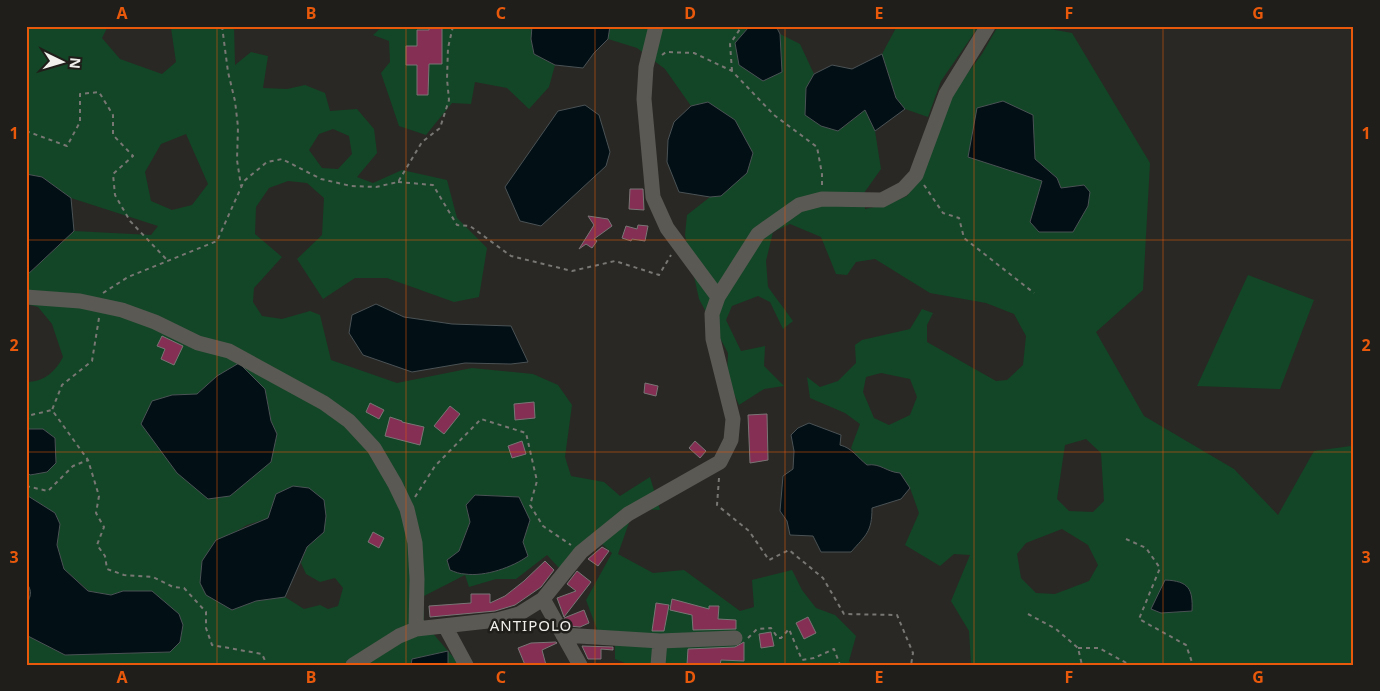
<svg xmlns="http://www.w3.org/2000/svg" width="1380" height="691" font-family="'Noto Sans',sans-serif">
<rect width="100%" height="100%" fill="#292824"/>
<path fill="#134626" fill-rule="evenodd" d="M 28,26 L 108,26 L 102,38 L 120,59 L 162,74 L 176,62 L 171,28 L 169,26 L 234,26 L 235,65 L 251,52 L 268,56 L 263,88 L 287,89 L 305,85 L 325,93 L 330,111 L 357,109 L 374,129 L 377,153 L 357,177 L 373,183 L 402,170 L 447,180 L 457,218 L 487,248 L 479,297 L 454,302 L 387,278 L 355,278 L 323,299 L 297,259 L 322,235 L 324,198 L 307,183 L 288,181 L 269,188 L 256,207 L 255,234 L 282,257 L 254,288 L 253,302 L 262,316 L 282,319 L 310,311 L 320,315 L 331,360 L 397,383 L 472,368 L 533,374 L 558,385 L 572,405 L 565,457 L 571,476 L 604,482 L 620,496 L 650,477 L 660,510 L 644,509 L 631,517 L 618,554 L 653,573 L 684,570 L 740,611 L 754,607 L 752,580 L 792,570 L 802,590 L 816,608 L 835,615 L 856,636 L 849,661 L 851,665 L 630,665 L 615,659 L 615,635 L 598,632 L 586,600 L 612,553 L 592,535 L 559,568 L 547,555 L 516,579 L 496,579 L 469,587 L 465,575 L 424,596 L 424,623 L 460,665 L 448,665 L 448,652 L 412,659 L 411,665 L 26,665 L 26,635 L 65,655 L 169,652 L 180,642 L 123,591 L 111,595 L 89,591 L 64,569 L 57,545 L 60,524 L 28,496 L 26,497 L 26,471 L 30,474 L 47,472 L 56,463 L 55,438 L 43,429 L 26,429 L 26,382 C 44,382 55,372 63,357 L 52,324 L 38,307 L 26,304 L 26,276 L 74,231 L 151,235 L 158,226 L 71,198 L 42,177 L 26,174 L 26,28 ZM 333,129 L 349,136 L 352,154 L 338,169 L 322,168 L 309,150 L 319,134 ZM 186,134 L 208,184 L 192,205 L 172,210 L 151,201 L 145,172 L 161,144 ZM 217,376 L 265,389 L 271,421 L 277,434 L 246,482 L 230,496 L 172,395 L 197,394 ZM 466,505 L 530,520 L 523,542 L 459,551 L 470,522 ZM 268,518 L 324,532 L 307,547 L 301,563 L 306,574 L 320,582 L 335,578 L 343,588 L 338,606 L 328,609 L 320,605 L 304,609 L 285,597 L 256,601 L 232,610 L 233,533 L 247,525 Z
M 383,26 L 532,26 L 531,39 L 534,54 L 555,65 L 549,87 L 529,109 L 507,88 L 475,82 L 471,104 L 452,103 L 426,135 L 399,126 L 381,73 L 390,62 L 389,41 L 373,35 Z
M 610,26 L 747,26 L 748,28 L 735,43 L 782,72 L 780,34 L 800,44 L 814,74 L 806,88 L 844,127 L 865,110 L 875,131 L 881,169 L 864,193 L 865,209 L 888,204 L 907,196 L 926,166 L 947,100 L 982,54 L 998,26 L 1033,26 L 1072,33 L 1150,163 L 1143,290 L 1096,332 L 1144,416 L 1234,469 L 1278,515 L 1314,451 L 1351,446 L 1354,449 L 1354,665 L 976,665 L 971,663 L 969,631 L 951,601 L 970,555 L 954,554 L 940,566 L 905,545 L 919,513 L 910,488 L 900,473 C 887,472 880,463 867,465 L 857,456 L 851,448 L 860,424 L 845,413 L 810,398 L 807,377 L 820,387 L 838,381 L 856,363 L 855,345 L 862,340 L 910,329 L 922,309 L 933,313 L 927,325 L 927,342 L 996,381 L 1007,380 L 1023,365 L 1026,336 L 1014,314 L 986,303 L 930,293 L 875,259 L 856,262 L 847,275 L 836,274 L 821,237 L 790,224 L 773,232 L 766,261 L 768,287 L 793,321 L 783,329 L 770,302 L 758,296 L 732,306 L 726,320 L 741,351 L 765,346 L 764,366 L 784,386 L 764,389 L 739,405 L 727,378 L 728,353 L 699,299 L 685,235 L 687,215 L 710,197 L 721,196 L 708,102 L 691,106 L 665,69 L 637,48 L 608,39 ZM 1035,159 L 1057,178 L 1061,188 L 1083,185 L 1030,222 L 1042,181 ZM 881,373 L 910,379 L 917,397 L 910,415 L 889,425 L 874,418 L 863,392 L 866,377 ZM 1086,439 L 1101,453 L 1104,501 L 1093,512 L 1069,511 L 1057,499 L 1065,445 ZM 1062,529 L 1088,545 L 1098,565 L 1089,581 L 1055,594 L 1036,593 L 1021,578 L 1017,554 L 1026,543 Z
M 897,26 L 979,26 L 941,81 L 928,117 L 905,109 L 896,98 L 882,54 Z
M 1248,275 L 1314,300 L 1280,389 L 1197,386 Z"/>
<path fill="#020f14" stroke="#4a5255" d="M 532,26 L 610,26 L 608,39 L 594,53 L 583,68 L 555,65 L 534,54 L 531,39 Z
M 757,26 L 776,26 L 780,34 L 782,72 L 763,81 L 739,65 L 735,43 L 748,28 Z
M 882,54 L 896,98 L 905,109 L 875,131 L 865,110 L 838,131 L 821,126 L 805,115 L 806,88 L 814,74 L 832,65 L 852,69 Z
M 1003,101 L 1033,115 L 1035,159 L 1057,178 L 1061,188 L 1084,185 L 1090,192 L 1088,206 L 1073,232 L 1039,232 L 1030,222 L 1042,181 L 968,157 L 977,108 Z
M 708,102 L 735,120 L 753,153 L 747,173 L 721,196 L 710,197 L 679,192 L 667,162 L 668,140 L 674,122 L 691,106 Z
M 585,105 L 599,115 L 610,152 L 606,166 L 541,226 L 520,221 L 505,187 L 558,111 Z
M 26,174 L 42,177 L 71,198 L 74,231 L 26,276 Z
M 376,304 L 404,317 L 452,324 L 511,326 L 528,362 L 511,364 L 465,363 L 412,372 L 363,355 L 349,333 L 352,315 Z
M 239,363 L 265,389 L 271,421 L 277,434 L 271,462 L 230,496 L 208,499 L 177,473 L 141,424 L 152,401 L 172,395 L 197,394 L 217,376 Z
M 809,423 L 841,435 L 840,445 C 852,448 857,457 867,465 C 881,463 886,472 900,473 L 910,488 L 901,499 L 872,508 C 872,532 866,535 851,552 L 821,552 L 813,536 L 790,535 L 787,521 L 780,511 L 783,476 L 793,469 L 794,451 L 791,435 L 798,428 Z
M 26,429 L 43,429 L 55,438 L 56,463 L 47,472 L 30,475 L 26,471 Z
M 293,486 L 309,488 L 324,500 L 326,516 L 324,532 L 307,547 L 285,597 L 256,601 L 232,610 L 206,595 L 200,583 L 202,561 L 216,540 L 268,518 L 276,494 Z
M 475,495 L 519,497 L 530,520 L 523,542 L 528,556 C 513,567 485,577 465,574 C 460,574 455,572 450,570 L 447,560 L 459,551 L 470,522 L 466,505 Z
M 28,496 L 55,513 L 60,524 L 57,545 L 64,569 L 88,591 L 111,595 L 123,591 L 152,591 L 179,614 L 183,625 L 180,642 L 170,652 L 65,655 L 26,635 C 26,626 25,617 26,609 C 28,597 35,595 26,582 L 26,497 Z
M 1165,580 C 1189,581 1193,589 1192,611 L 1161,613 L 1151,609 Z
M 448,651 L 448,665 L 411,665 L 412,659 Z"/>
<path fill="#842f53" stroke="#7a7576" d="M 429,26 L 442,26 L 442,64 L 429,64 L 428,95 L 417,95 L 417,65 L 406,65 L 406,46 L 417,46 L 417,30 L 429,30 Z
M 630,189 L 643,189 L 644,210 L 629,209 Z
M 588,216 L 608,219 L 612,226 L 594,239 L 597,241 L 592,248 L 586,244 L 579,249 L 594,225 Z
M 638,225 L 648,226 L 645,241 L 632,239 L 631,241 L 622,238 L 626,226 L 637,229 Z
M 162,336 L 183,346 L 174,365 L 161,359 L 165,349 L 157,346 Z
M 645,383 L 658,386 L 656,396 L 644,393 Z
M 534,402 L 535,418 L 515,420 L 514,404 Z
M 370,403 L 384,410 L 379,419 L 366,412 Z
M 450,406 L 460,414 L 444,434 L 434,426 Z
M 767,414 L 768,460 L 750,463 L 748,415 Z
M 390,417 L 402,421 L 402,422 L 424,427 L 420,445 L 385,436 Z
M 522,441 L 526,454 L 512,458 L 508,446 Z
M 695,441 L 706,451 L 700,458 L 689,448 Z
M 373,532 L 384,538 L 379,548 L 368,542 Z
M 602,547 L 609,551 L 598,566 L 588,559 Z
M 545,561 L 554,570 L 541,587 L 515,605 L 495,611 L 430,617 L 429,606 L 471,603 L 471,594 L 490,594 L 490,603 L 505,596 L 524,581 Z
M 577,571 L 591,582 L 564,617 L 557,598 L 576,591 L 567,584 Z
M 672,599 L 709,609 L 709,606 L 719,606 L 718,619 L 736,620 L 736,629 L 693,630 L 692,615 L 670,610 Z
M 656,603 L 669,605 L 664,631 L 652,631 Z
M 584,610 L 589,623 L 580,627 L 569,626 L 564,618 Z
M 808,617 L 816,633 L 804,639 L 796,623 Z
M 771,632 L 774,646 L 761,648 L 759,634 Z
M 556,642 L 557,643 L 542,650 L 546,665 L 525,665 L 518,648 L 531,643 Z
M 744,642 L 744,661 L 721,660 L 720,665 L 687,665 L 688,649 L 735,647 Z
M 582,646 L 613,647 L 613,650 L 601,649 L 601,659 L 588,659 Z"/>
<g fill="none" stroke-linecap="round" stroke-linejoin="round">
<path stroke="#787774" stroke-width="2" stroke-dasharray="4 4" stroke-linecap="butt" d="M 222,26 L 228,72 L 235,101 L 238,127 L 237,160 L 241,186
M 662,55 L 666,52 L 694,53 L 732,71 L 774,115 L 817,147 L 822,174 L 822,185
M 732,71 L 730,44 L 742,26
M 26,131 L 67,146 L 80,122 L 80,94 L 99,92 L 113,115 L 113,135 L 133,156 L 113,174 L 115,195 L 130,221 L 168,261
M 398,182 L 433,185 L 457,225 L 470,226 L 511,256 L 572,271 L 615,261 L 659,275 L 671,255
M 924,185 L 943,213 L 959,218 L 964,238 L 1034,293
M 103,293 L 128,277 L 217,241 L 244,181 L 267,162 L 282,159 L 321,179 L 351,186 L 376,187 L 398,182 L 422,142 L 440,128 L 449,100 L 447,79 L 448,48 L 453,26
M 99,318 L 92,361 L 62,385 L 52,410 L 88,460 L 99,496 L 96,513 L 104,527 L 97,545 L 105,556 L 107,569 L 124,575 L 153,577 L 173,587 L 184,588 L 206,612 L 206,628 L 212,645 L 262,654 L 267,665
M 26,421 L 31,415 L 52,410
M 719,478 L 717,505 L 749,531 L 769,560 L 789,550 L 823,578 L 844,614 L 897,615 L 913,653 L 911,665
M 26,486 L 48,491 L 73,466 L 88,460
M 415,497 L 435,466 L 481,419 L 526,433 L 537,481 L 530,505 L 543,526 L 571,545
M 1126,539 L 1146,548 L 1160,568 L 1139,619 L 1186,645 L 1193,665
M 1028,614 L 1056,629 L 1078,648 L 1082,665
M 748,638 L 757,629 L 771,628 L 778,638 L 781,638 L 789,629 L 802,660 L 814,658 L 834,649 L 840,665
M 1078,648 L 1099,648 L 1130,665"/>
<path stroke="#5a5954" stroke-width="15" d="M 656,26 L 646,67 L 644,99 L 653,197 L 667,228 L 718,297
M 26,297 L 80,301 L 122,310 L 155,322 L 198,343 L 229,351 L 324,403 L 349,421 L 374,448 L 395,484 L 407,509 L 415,543 L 417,579 L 416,629
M 543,599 L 580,665
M 445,626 L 466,665
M 563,635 L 660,641
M 353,665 L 399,636 L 416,629 L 497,620 L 519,614 L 543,599 L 581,552 L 628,514 L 720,462 L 731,440 L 733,419 L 713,339 L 712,314 L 718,297 L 758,234 L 799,205 L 822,199 L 882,200 L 903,189 L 916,175 L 946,94 L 988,26
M 658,665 L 660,641 L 735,638"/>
</g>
<path fill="none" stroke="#e8590c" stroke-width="1" stroke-opacity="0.55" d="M 217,26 L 217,665M 406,26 L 406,665M 595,26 L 595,665M 785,26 L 785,665M 974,26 L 974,665M 1163,26 L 1163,665M 26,240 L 1354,240M 26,452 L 1354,452"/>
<g text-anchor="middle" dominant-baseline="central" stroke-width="5" stroke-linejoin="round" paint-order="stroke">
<g font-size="15" letter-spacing="1" fill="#f1f0ed" stroke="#201e1a">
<text x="531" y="625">ANTIPOLO</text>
</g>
</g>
<rect width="1380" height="691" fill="none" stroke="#201e1a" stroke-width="55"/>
<g transform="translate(62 62) rotate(95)" stroke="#201e1a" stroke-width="4" paint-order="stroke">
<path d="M0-4L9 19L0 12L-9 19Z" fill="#f1f0ed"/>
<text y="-8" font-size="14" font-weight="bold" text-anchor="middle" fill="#f1f0ed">N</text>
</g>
<rect x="28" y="28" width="1324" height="636" fill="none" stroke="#e8590c" stroke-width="2"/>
<g font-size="16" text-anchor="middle" font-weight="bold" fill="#e8590c">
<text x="122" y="19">A</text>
<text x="311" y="19">B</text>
<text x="501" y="19">C</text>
<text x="690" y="19">D</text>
<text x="879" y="19">E</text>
<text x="1069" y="19">F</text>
<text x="1258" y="19">G</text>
<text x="14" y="139">1</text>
<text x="1366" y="139">1</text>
<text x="14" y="351">2</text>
<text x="1366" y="351">2</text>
<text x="14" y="563">3</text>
<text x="1366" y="563">3</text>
<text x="122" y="683">A</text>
<text x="311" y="683">B</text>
<text x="501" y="683">C</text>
<text x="690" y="683">D</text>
<text x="879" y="683">E</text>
<text x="1069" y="683">F</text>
<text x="1258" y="683">G</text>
</g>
</svg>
